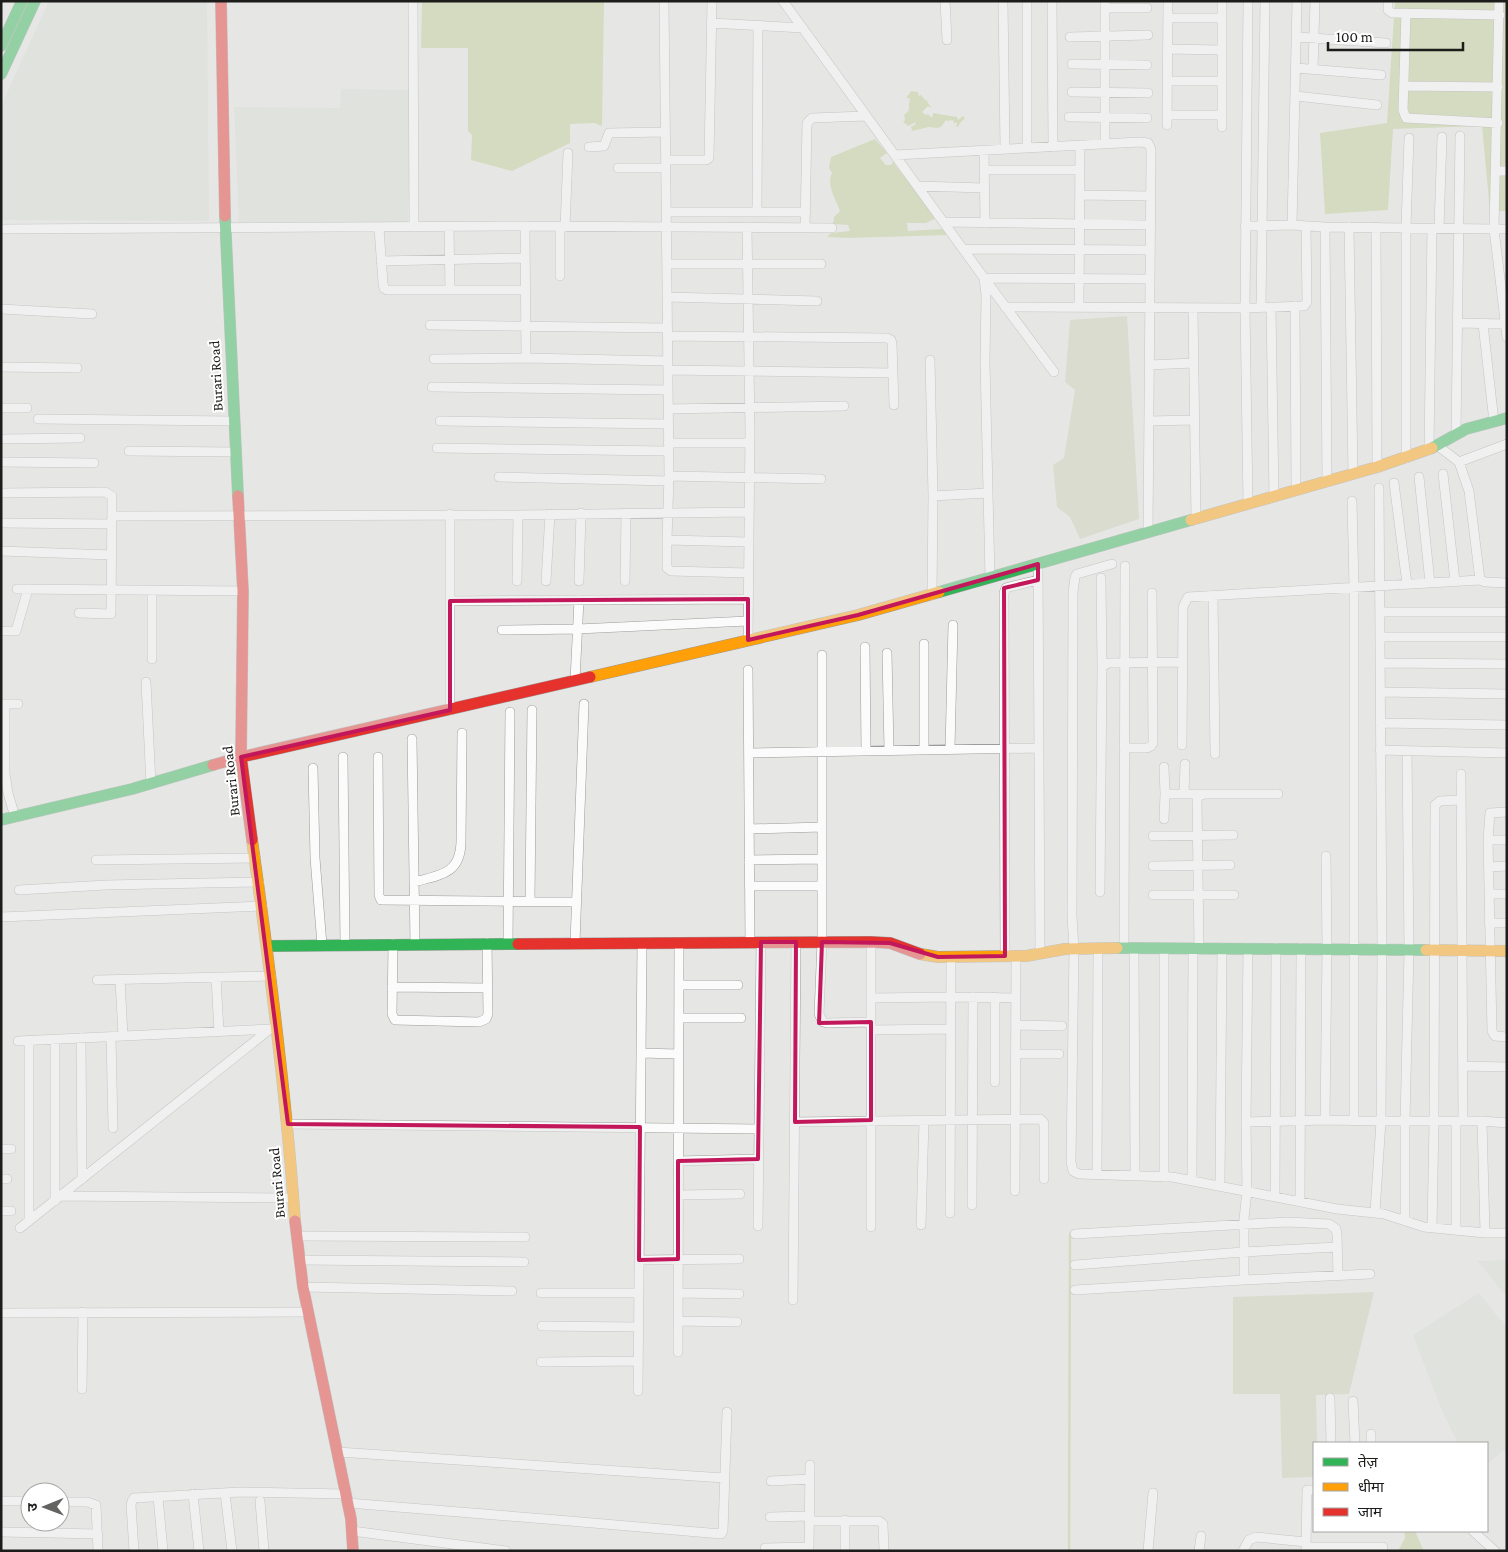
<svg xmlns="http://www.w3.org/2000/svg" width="1508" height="1552" font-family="'Crimson Pro','Noto Sans Devanagari',serif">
<rect width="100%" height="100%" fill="#e6e7e5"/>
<path fill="#dadbd4" d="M 49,1 L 207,1 L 209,221 L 1,220 L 1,106 Z
M 341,89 L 411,90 L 408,222 L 239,222 L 234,107 L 340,108 Z
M 1507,1259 L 1507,1297 L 1477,1260 L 1487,1261 Z
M 1479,1293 L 1507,1328 L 1507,1448 L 1487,1464 L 1487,1443 L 1458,1443 L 1442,1411 L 1413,1335 Z"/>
<path fill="#c9cfb2" d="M 1127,316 L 1139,519 L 1080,539 L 1070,517 L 1057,507 L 1053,465 L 1064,458 L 1075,390 L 1065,382 L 1070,320 Z
M 1374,1292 L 1349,1394 L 1316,1395 L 1317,1443 L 1314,1443 L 1314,1477 L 1282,1478 L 1280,1394 L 1233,1394 L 1233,1297 Z"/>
<path fill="#c1cc93" d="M 422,1 L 604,1 L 602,126 L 594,123 L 570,124 L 570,143 L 512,171 L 471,160 L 472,135 L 468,131 L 468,48 L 421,48 Z
M 1395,1 L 1507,1 L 1507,211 L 1490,211 L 1482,126 L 1393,129 L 1388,210 L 1325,214 L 1320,133 L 1387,123 Z
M 911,91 L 918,92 L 919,96 L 921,95 L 926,101 L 929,100 L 927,102 L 932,108 L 928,106 L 922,112 L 926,115 L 928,114 L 932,118 L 933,113 L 957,117 L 958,120 L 963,116 L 965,118 L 960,123 L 958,127 L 956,127 L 957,124 L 956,122 L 954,124 L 953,120 L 947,121 L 946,120 L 941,127 L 937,128 L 929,127 L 912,131 L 911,126 L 914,126 L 916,122 L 908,126 L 903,122 L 905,120 L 904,115 L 909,110 L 909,104 L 910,100 L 909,98 L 906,98 Z
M 875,139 L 887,153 L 880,158 L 886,165 L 891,165 L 893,162 L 936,218 L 926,223 L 907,223 L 908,231 L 942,229 L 948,235 L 848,238 L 827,237 L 831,233 L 850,231 L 848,225 L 833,224 L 834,217 L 840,211 C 836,200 826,185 832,173 L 829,168 L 831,157 Z
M 1404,1531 L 1415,1531 L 1424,1551 L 1398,1551 L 1405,1538 Z"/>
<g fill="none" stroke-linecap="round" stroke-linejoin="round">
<path stroke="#c1cc93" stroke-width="2.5" d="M 1069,1551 L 1070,1234"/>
<g stroke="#9b9c9a" stroke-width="10">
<path id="street" d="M 413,1 L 414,227
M 664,1 L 669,476 L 667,540 L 748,542
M 783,1 L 984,278 L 986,295 L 985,362 L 990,578
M 945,1 L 947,40
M 1003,1 L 1005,149
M 1052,1 L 1053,147
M 1222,1 L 1222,127
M 1297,1 L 1292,225 L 1325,227 L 1494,229 L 1507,337
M 1388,1 L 1388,10 L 1392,13 L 1500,15
M 1499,1 L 1494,229 L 1507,229
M 1105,8 L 1147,8
M 1406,13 L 1403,110 L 1406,118 L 1498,123
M 1168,18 L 1222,18
M 711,23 L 803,28
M 1070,37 L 1148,35
M 1297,37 L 1386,43
M 1167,49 L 1222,50
M 1072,64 L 1147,65
M 1296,68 L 1381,75
M 1313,69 L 1315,1
M 1167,81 L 1222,81
M 1404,86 L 1498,87
M 1072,92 L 1148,93
M 1296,96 L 1377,105
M 1167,115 L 1222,115
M 1069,117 L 1147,118
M 1167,125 L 1168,1
M 1105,144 L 1105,1
M 589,147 L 604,146 L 609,133 L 665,132
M 1027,148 L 1027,1
M 984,150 L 985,223
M 895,155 L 1140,142 L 1148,143 L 1151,149 L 1151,158 L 1148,531
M 666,160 L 706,160 L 709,158 L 712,1
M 618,168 L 666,168
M 984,170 L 1080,170
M 1496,171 L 1507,171
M 918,186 L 984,188
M 1080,195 L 1151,196
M 757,211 L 758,26
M 666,212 L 806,212
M 944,222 L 1151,225
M 525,226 L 526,358
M 1245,226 L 1292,225
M 449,227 L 450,290
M 565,227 L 568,153
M 747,227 L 750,431 L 748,640
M 1325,227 L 1327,482
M 1349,227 L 1353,474
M 1376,227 L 1377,467
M 379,228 L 383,283 L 384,288 L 387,290 L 525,290
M 805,228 L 807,123 L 812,118 L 866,116
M 1439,228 L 1442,137
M 1,229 L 525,226 L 832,228
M 963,249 L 1150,250
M 381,261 L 525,258
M 667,264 L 821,264
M 560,276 L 560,227
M 984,278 L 1150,279
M 984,278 L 1054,372
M 667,297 L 817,301
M 1295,306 L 1296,490
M 1005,307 L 1245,308 L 1304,306 L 1307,302 L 1306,227
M 1079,307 L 1080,145
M 1271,307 L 1274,497
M 1193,308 L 1196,519
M 1261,308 L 1265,1
M 1,309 L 92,314
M 1457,323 L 1507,324
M 1483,324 L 1494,422
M 430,325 L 667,328
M 667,336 L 887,338 L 891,340 L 892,344 L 894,405
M 434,359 L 526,358 L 668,361
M 930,360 L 933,496 L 932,595
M 1149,365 L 1193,363
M 1,367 L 77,368
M 668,370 L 893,373
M 432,387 L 668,390
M 1,408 L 27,408
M 668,409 L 844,406
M 38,419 L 234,421
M 440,421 L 668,424
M 1149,421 L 1194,420
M 1456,434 L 1460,136
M 1,439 L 80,438
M 668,443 L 750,443
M 1438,446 L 1459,462 L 1507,444
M 437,448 L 668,451
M 1429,450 L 1432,228
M 129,451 L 235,452
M 1406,458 L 1406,227 L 1409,138
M 1,462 L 94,463
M 1459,462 L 1469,491 L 1480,580 L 1485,582 L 1507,583
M 1443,474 L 1455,581
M 669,476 L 821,479
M 499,477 L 669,481
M 1419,477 L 1430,583
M 1394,483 L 1407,584
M 1,493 L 105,492 L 112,496 L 111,614 L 79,613
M 933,496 L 987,493
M 1352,501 L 1354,587 L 1354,1120
M 1248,504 L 1245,308 L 1248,1
M 450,514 L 450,710
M 112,516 L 518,515 L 749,512
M 1,523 L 112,524
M 667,540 L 667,568 L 671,571 L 748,573
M 1,551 L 111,555
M 1038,564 L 1040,954
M 1112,564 L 1077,574 L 1075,577 L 1073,592 L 1072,916 L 1074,949 L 1071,1162 L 1073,1171 L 1079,1174 L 1172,1177 L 1337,1209 L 1384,1214 L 1424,1227 L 1485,1233 L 1507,1233
M 1101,578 L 1102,667
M 517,581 L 518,515
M 546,581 L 550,514
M 579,581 L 581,513
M 625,581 L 626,513
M 17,589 L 243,591
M 152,590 L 152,659
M 1213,595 L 1215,754
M 450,601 L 748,599
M 1380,612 L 1507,612
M 502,630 L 578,629 L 748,621
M 1,631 L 16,631 L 28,589
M 1381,637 L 1507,637
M 924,644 L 924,750
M 865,647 L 866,751
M 887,653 L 889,750
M 822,655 L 822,942 L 819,1014 L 823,1022 L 827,1023 L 871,1022
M 1380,663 L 1507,664
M 748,670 L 750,942
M 575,680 L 579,600
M 146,682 L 151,784
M 1381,692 L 1507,694
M 1,704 L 18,704
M 5,704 L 5,774 L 8,793 L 15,817
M 1380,723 L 1507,725
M 412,739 L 415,944
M 1182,745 L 1183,607 L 1188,597 L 1480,580
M 1124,748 L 1147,748 L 1151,746 L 1153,743 L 1152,593
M 950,749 L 953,625
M 1380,750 L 1507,753
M 749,753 L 1039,748
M 343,757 L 345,944
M 378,757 L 379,895 L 381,900 L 577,902
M 1164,767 L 1165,794
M 313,768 L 315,858 L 322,945
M 1461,774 L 1463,1121
M 1184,794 L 1185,764
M 1507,812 L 1490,813 L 1488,840 L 1492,1031 L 1495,1036 L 1507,1037
M 1164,819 L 1165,794 L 1204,794
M 749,829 L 822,827
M 1153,836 L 1233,835
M 1488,840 L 1507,840
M 96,860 L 256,858
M 749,860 L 822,859
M 1153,866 L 1230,865
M 1489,867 L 1507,866
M 414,882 C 440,875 460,874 461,843 L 462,733
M 749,886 L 822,886
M 19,890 L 106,885 L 259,882
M 1100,892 L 1102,667 L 1108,663 L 1183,662
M 1489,894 L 1507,894
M 1153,895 L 1234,895
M 530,900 L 532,710
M 1,917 L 262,906
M 1489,923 L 1507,923
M 871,942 L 871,1227
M 575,943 L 584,704
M 393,944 L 392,1014 L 395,1020 L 479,1022 L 486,1019 L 488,1014 L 487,943
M 508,944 L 510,712
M 1124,948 L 1125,566
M 1134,948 L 1135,1176
M 1199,948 L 1197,800 L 1199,796 L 1204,794 L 1278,794
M 1005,956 L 1004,593 L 1006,588 L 1009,587 L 1038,580
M 216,977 L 219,1032
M 97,980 L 271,976
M 120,980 L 123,1036
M 679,985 L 738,985
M 392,987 L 488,988
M 871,998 L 951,997 L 1016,998
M 679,1018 L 741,1018
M 1016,1025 L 1062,1026
M 871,1030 L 951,1029
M 111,1037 L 113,1128
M 81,1038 L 82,1179
M 18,1041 L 271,1029
M 641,1053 L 678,1054
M 1016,1054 L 1059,1054
M 1463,1066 L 1507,1067
M 995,1082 L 995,997
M 1325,1120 L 1327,949 L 1326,856
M 1482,1121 L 1485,1233
M 795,1122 L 1040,1119 L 1044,1123 L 1044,1179
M 1246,1122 L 1325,1120 L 1381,1121 L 1482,1121 L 1507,1123
M 288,1124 L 759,1129
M 1,1149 L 11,1149
M 678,1161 L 758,1159
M 1097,1174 L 1098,949
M 1164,1177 L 1164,949
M 1,1179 L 7,1179
M 1192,1180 L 1193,949
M 1220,1185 L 1222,948
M 1015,1191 L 1016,956
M 678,1195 L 740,1194
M 61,1196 L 294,1198
M 1275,1196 L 1276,948
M 55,1201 L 55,1039
M 1300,1201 L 1301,948
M 972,1205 L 973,997
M 1,1211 L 11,1211
M 1375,1212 L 1381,1121 L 1382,951 L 1379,488
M 950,1213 L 951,957
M 29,1221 L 29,1041
M 1405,1221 L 1405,1121 L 1409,951 L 1407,751
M 921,1225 L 924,1120
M 758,1226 L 761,942
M 20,1228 L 270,1029
M 1432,1228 L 1434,1121 L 1435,805 L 1440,801 L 1461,800
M 1456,1230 L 1456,1121
M 1075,1234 L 1287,1222 L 1329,1224 L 1336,1229 L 1337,1234 L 1338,1275
M 296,1236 L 525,1237
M 300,1260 L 524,1262
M 639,1260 L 739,1259
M 1075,1265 L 1243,1252 L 1337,1247
M 1244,1280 L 1370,1274
M 303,1287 L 512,1291
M 1075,1290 L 1244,1280 L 1244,1219 L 1247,1191 L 1246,1122 L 1248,948
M 541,1293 L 639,1293
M 678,1293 L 739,1294
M 793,1300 L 796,942
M 1,1313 L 308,1312
M 678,1321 L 737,1322
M 542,1326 L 639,1327
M 678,1352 L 679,943
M 541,1362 L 638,1361
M 82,1389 L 83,1312
M 638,1391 L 642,943
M 1330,1398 L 1331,1443
M 1353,1401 L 1355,1443
M 1371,1434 L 1371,1443
M 338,1452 L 724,1478
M 771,1481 L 810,1479
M 225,1493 L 232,1551
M 193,1494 L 199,1551
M 158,1497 L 163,1551
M 1,1501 L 30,1501
M 260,1501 L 264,1551
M 60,1502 L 87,1502 L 96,1505 L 98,1551
M 348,1503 L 558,1520 L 721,1534 L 723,1531 L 727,1412
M 770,1517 L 810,1516
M 810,1521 L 879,1521 L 883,1524 L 884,1551
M 352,1531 L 506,1551
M 1473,1531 L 1495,1551
M 1,1532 L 98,1534
M 1306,1547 L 1383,1547
M 765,1548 L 809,1547
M 1306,1548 L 1307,1490 L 1314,1490
M 134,1551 L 131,1505 L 132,1501 L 134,1498 L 240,1492 L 346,1494
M 809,1551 L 810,1465
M 845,1551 L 845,1520
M 1148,1551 L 1153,1493
M 1199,1551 L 1201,1536
M 1243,1551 L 1249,1540 L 1256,1537 L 1306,1542"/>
</g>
<g stroke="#9b9c9a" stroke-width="12">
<path id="fast" d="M 1,46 L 22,1
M 1,74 L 35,1
M 225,216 L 238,496
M 1432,448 L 1466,429 L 1507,418
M 939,592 L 1191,520
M 1,820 L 132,789 L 213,765
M 267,946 L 518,944
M 1117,948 L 1426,950"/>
</g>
<g stroke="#9b9c9a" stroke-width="12">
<path id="slow" d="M 1191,520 L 1377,467 L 1432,448
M 590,677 L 858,615 L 939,592
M 252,840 C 270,967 286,1093 295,1221
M 1426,950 L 1507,951
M 920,954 L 938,957 L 1026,956 L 1065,949 L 1117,948"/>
</g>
<g stroke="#9b9c9a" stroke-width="12">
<path id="jam" d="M 221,1 L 225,216
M 238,496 L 243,591 L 241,757 L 252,840
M 213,765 L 241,757 L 590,677
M 518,944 L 871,942 L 890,943 L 920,954
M 295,1221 L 303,1287 L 351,1519 L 353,1551"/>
</g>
<use href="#street" stroke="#fbfbfb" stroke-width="9"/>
<use href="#fast" stroke="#30b455" stroke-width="11"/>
<use href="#slow" stroke="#ff9f0a" stroke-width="11"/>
<use href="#jam" stroke="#e5322d" stroke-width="11"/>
</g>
<path d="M0 0H1508V1552H0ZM 1038,564 L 1038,580 L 1004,588 L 1005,956 L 938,957 L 890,943 L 822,942 L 819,1023 L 871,1022 L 871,1120 L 795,1122 L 796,942 L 761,942 L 758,1159 L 678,1161 L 678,1259 L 639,1260 L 640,1127 L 288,1124 L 241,757 L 450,710 L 450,601 L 748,599 L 748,640 L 858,615 Z" fill="#e6e7e5" fill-opacity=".55" fill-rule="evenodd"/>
<path fill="none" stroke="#c2185b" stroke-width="4" stroke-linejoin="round" d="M 1038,564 L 1038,580 L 1004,588 L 1005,956 L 938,957 L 890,943 L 822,942 L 819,1023 L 871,1022 L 871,1120 L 795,1122 L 796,942 L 761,942 L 758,1159 L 678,1161 L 678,1259 L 639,1260 L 640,1127 L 288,1124 L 241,757 L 450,710 L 450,601 L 748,599 L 748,640 L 858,615 Z"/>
<g text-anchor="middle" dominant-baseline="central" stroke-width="4" stroke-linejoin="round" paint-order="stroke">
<g font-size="15" fill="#1c1d1b" stroke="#fff">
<text transform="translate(216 376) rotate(-93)">Burari Road</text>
<text transform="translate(231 781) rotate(-96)">Burari Road</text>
<text transform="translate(277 1183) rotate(-95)">Burari Road</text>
</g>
</g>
<rect width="1508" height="1552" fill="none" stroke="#1c1d1b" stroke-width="5"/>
<rect x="1313" y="1442" width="175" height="90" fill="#ffffff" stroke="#a4a5a4"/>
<rect x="1323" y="1458" width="25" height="8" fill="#30b455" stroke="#a4a5a4"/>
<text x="1358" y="1467" font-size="15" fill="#1c1d1b">तेज़</text>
<rect x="1323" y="1483" width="25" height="8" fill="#ff9f0a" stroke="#a4a5a4"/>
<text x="1358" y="1492" font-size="15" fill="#1c1d1b">धीमा</text>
<rect x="1323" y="1508" width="25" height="8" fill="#e5322d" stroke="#a4a5a4"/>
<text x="1358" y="1517" font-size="15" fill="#1c1d1b">जाम</text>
<g transform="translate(45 1507) rotate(269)"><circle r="24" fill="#ffffff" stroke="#a4a5a4"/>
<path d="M0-4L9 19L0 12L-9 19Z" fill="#636462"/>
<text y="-8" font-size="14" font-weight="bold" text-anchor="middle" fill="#1c1d1b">उ</text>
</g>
<path d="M1328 42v8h135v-8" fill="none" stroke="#1c1d1b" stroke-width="2.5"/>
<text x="1336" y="42" font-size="15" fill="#1c1d1b" stroke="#ffffff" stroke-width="4" paint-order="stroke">100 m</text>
</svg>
